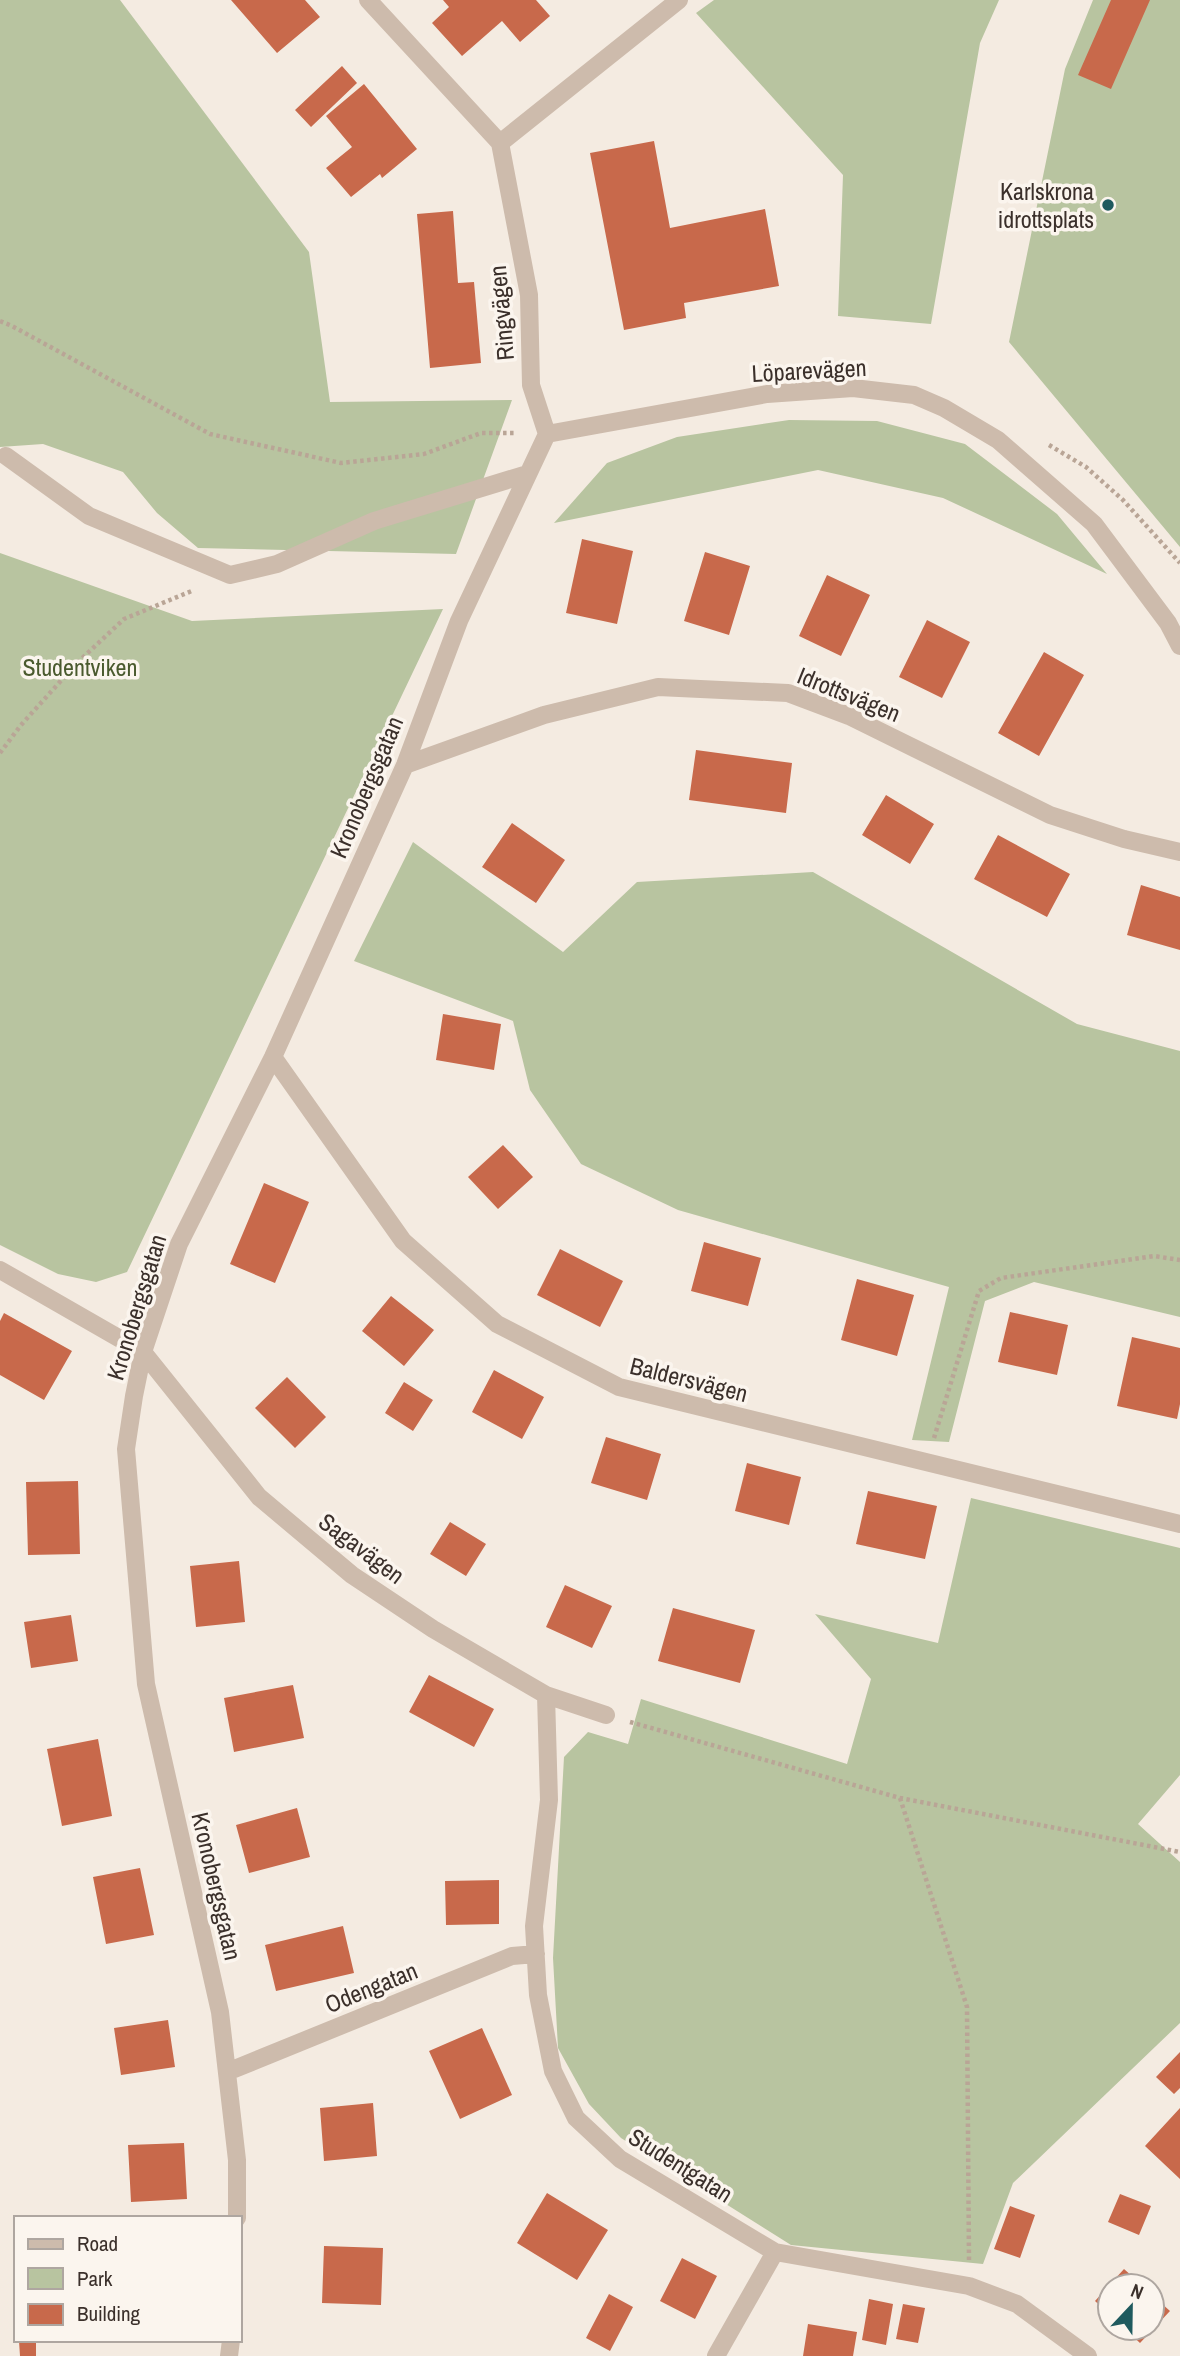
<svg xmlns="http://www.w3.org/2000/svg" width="1180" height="2356" font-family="'Archivo Narrow',sans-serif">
<rect width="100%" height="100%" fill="#f4ebe1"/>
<path fill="#b8c4a0" d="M 0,0 L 120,0 L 309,252 L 330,402 L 512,400 L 456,554 L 198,548 L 157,513 L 123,472 L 43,444 L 0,447 Z
M 714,0 L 999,0 L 980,43 L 931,324 L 838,316 L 843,175 L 696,13 Z
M 1093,0 L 1180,0 L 1180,547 L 1009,342 L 1065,69 Z
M 789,420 L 877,421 L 965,444 L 1057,514 L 1107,574 L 943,498 L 818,470 L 554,523 L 607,463 L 677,437 Z
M 0,553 L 192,621 L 443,609 L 127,1272 L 96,1282 L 58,1274 L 0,1245 Z
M 413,842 L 563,952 L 637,882 L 813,872 L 1077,1024 L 1180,1051 L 1180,1317 L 1034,1282 L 985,1301 L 949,1442 L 912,1440 L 949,1287 L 678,1210 L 581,1164 L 530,1090 L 513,1021 L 354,961 Z
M 971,1498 L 1180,1548 L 1180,1775 L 1138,1824 L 1180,1862 L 1180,2023 L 1013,2183 L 983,2264 L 791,2245 L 621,2138 L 589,2104 L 558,2048 L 553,1958 L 564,1757 L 588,1732 L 628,1744 L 641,1699 L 847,1764 L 871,1679 L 815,1614 L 938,1643 Z"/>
<path fill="#c8694b" d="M 231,0 L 305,0 L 320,17 L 277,53 Z
M 443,0 L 536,0 L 550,16 L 520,42 L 502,21 L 462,56 L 432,23 L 449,7 Z
M 1111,0 L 1150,0 L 1111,89 L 1078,75 Z
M 342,66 L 357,83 L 311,127 L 295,110 Z
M 364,84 L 417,149 L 382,178 L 380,174 L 351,197 L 326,168 L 352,147 L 326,116 Z
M 654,141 L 670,228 L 765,209 L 779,286 L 684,303 L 686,318 L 624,330 L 590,153 Z
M 453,211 L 458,283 L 474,282 L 481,363 L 430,368 L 417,214 Z
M 582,539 L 633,551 L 617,624 L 566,613 Z
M 705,552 L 750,566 L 729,635 L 684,621 Z
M 827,575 L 870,595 L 841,656 L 799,636 Z
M 927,620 L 970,642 L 942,698 L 899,677 Z
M 1044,652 L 1084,675 L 1039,756 L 998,733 Z
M 696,750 L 792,763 L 786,813 L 689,800 Z
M 886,795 L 934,824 L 910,864 L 862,835 Z
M 512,823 L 565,860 L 536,903 L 482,867 Z
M 998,835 L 1070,874 L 1047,917 L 974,879 Z
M 1141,885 L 1180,897 L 1180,950 L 1127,935 Z
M 443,1014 L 501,1024 L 494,1070 L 436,1060 Z
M 503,1145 L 533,1177 L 498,1209 L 468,1177 Z
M 264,1183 L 309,1202 L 275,1283 L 230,1264 Z
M 704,1242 L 761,1258 L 748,1306 L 691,1291 Z
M 560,1249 L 623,1281 L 600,1327 L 537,1295 Z
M 857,1279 L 914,1295 L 897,1356 L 841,1340 Z
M 391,1296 L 434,1330 L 404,1366 L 362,1331 Z
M 1010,1312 L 1068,1325 L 1057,1375 L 998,1362 Z
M 4,1313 L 72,1351 L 44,1400 L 0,1375 L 0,1321 Z
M 1132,1337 L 1180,1348 L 1180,1404 L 1177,1419 L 1117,1406 Z
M 494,1370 L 544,1397 L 522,1439 L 472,1412 Z
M 287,1377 L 326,1417 L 295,1448 L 255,1408 Z
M 404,1382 L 433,1400 L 413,1431 L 385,1413 Z
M 606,1437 L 661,1454 L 647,1500 L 591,1483 Z
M 747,1463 L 801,1477 L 789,1525 L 735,1511 Z
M 78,1481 L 80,1554 L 28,1555 L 26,1482 Z
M 868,1491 L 937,1506 L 925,1559 L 856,1544 Z
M 450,1522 L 486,1544 L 466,1576 L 430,1554 Z
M 239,1561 L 245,1622 L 196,1627 L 190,1566 Z
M 565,1585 L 612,1606 L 592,1648 L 546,1627 Z
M 673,1608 L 755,1630 L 740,1683 L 658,1661 Z
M 71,1615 L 78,1661 L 31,1668 L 24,1622 Z
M 429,1675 L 494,1709 L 474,1747 L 409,1712 Z
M 293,1685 L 304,1738 L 234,1752 L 224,1698 Z
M 98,1739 L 112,1816 L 62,1826 L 47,1749 Z
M 297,1808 L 310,1857 L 249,1873 L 236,1825 Z
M 140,1868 L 154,1935 L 106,1944 L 93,1877 Z
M 499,1880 L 499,1924 L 446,1925 L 445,1881 Z
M 343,1926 L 354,1973 L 276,1991 L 265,1945 Z
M 168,2020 L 175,2067 L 121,2075 L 114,2028 Z
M 482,2028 L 512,2095 L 460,2119 L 429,2051 Z
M 1180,2052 L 1180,2088 L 1174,2094 L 1156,2077 Z
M 373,2103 L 377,2156 L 324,2161 L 320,2108 Z
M 1180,2108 L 1180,2179 L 1145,2146 Z
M 184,2143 L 187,2199 L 131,2202 L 128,2145 Z
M 547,2193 L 608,2230 L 577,2280 L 517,2243 Z
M 1120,2194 L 1151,2206 L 1139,2235 L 1108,2222 Z
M 1010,2206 L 1035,2215 L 1020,2258 L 994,2249 Z
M 324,2246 L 383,2248 L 381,2305 L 322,2303 Z
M 682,2258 L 717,2276 L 695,2319 L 660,2301 Z
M 1124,2269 L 1143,2286 L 1110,2286 L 1110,2315 L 1095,2301 Z
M 609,2294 L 633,2307 L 610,2351 L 586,2338 Z
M 1152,2295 L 1170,2311 L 1140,2343 L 1124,2328 L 1152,2328 Z
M 869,2299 L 893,2304 L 886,2345 L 862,2340 Z
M 903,2304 L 925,2308 L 918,2343 L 896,2339 Z
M 808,2324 L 857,2332 L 853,2356 L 803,2356 Z
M 19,2341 L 36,2341 L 36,2356 L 20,2356 Z"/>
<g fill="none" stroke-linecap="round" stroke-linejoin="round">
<path stroke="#b9a596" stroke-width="4.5" stroke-dasharray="3.5 3.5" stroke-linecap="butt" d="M 0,321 L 12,326 L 210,434 L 341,463 L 424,454 L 481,433 L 517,433
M 1049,445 L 1086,467 L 1123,500 L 1180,563
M 0,753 L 21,725 L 77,663 L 124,619 L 194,590
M 934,1438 L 979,1291 L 1001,1278 L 1154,1256 L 1180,1260
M 630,1722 L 900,1798 L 1180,1852
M 900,1798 L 967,2007 L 969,2260"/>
<path stroke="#cdbbac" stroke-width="18" d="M 368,0 L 500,143
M 547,434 L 767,394 L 853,388 L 914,395 L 944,408 L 998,440 L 1094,524 L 1168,623 L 1180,646
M 6,456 L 89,516 L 230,575 L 277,564 L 374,521 L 527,474
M 405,765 L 544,715 L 658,687 L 788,693 L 849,716 L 1050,815 L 1124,839 L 1180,852
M 273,1057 L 403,1241 L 497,1324 L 619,1387 L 1180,1524
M 0,1270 L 143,1352 L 259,1497 L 352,1575 L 433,1629 L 546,1695 L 606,1715
M 546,1695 L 549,1800 L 534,1926 L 538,1995 L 553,2071 L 576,2118 L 620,2159 L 775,2252 L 969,2286 L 1017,2304 L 1088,2356
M 227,2072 L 512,1956 L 536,1954
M 237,2218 L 237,2160 L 220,2012 L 146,1684 L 126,1449 L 134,1396 L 143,1352 L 179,1244 L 273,1057 L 405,765 L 459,621 L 547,434 L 531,385 L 529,295 L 500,143 L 679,0
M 229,2356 L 231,2340
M 716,2356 L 775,2252"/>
</g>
<circle fill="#1f5a5e" stroke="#fbf5ee" stroke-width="2.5" cx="1108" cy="205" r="7"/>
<g text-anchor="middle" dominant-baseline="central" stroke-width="7" stroke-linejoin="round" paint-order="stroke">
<g font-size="24" fill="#3b302b" stroke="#fbf5ee" text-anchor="end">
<text x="1094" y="191">Karlskrona<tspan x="1094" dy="28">idrottsplats</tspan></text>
</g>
<g font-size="24" fill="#3b302b" stroke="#fbf5ee">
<text transform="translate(501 313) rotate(-95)">Ringvägen</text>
<text transform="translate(809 370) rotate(-3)">Löparevägen</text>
<text transform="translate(849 694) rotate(22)">Idrottsvägen</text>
<text transform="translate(366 787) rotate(-67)">Kronobergsgatan</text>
<text transform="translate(136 1307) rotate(-73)">Kronobergsgatan</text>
<text transform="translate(689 1379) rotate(14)">Baldersvägen</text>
<text transform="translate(362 1548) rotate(37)">Sagavägen</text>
<text transform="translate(217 1886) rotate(77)">Kronobergsgatan</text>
<text transform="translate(371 1987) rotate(-22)">Odengatan</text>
<text transform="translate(681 2165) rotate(32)">Studentgatan</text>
</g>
<g font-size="24" fill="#4a5a2e" stroke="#fbf5ee">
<text x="80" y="667">Studentviken</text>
</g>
</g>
<rect x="14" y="2216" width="228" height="126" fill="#fbf5ee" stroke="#aea6a0" stroke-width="2"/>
<rect x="28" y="2239" width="35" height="10" fill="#cdbbac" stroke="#aea6a0" stroke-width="2"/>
<text x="77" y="2251" font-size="21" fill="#3b302b">Road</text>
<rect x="28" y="2268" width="35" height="21" fill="#b8c4a0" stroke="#aea6a0" stroke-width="2"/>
<text x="77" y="2286" font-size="21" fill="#3b302b">Park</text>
<rect x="28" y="2304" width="35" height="21" fill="#c8694b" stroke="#aea6a0" stroke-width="2"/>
<text x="77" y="2321" font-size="21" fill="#3b302b">Building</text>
<g transform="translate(1131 2307) rotate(22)"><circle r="33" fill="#fbf5ee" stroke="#aea6a0" stroke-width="2"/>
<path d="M0-5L12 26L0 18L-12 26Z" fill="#1f5a5e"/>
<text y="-10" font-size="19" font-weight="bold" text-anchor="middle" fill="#3b302b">N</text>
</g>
</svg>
